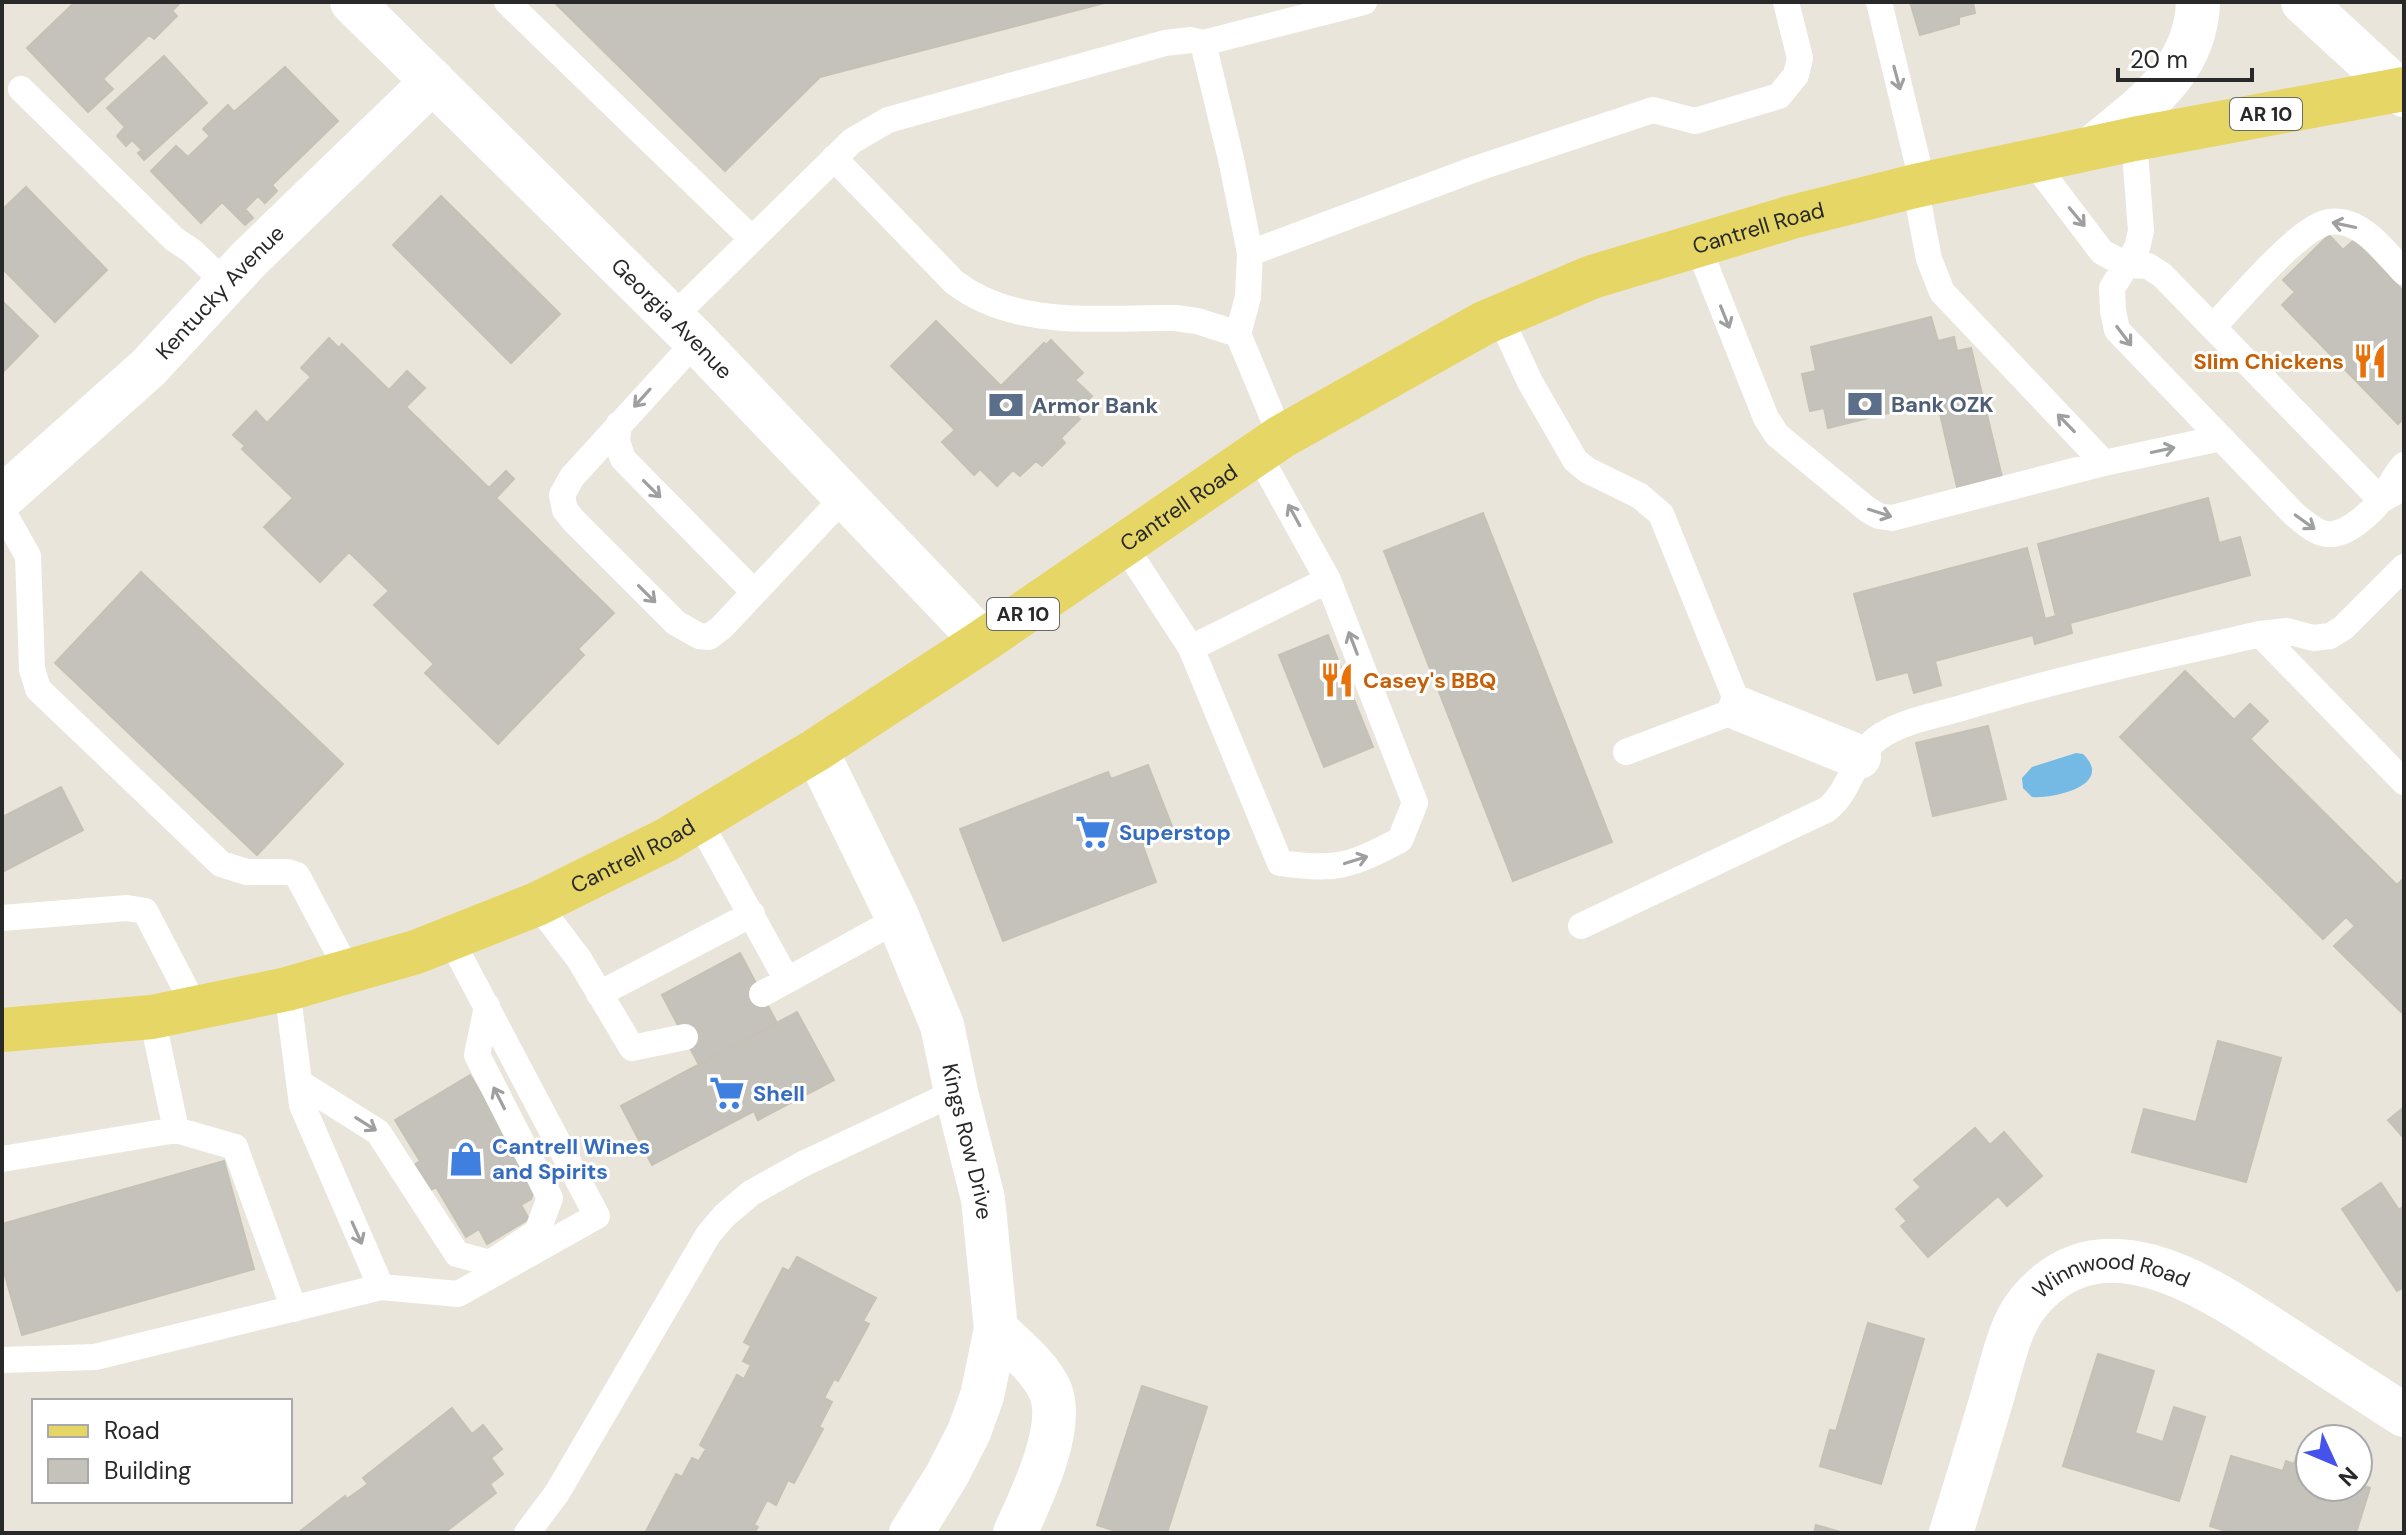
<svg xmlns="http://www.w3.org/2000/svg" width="2406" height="1535" font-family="'DM Sans',sans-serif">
<rect width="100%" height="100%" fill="#eae5db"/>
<path fill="#75bae5" d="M 2076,753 L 2083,754 C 2115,785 2054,799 2032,797 L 2023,788 L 2022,778 L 2032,767 Z"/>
<path fill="#c5c2bb" stroke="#c5c1b5" stroke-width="2" d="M 75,2 L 181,2 L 172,11 L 177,16 L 154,39 L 149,35 L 103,79 L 113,89 L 88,112 L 27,48 Z
M 554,2 L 1108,2 L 820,77 L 725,171 Z
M 1910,2 L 1973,2 L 1975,13 L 1959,17 L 1959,24 L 1920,35 Z
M 164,56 L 207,103 L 144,160 L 138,153 L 142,150 L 132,140 L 126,146 L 117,136 L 125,127 L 107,108 Z
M 285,67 L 338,121 L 272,185 L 277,191 L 265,203 L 258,196 L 245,209 L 253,218 L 245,225 L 222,202 L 201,223 L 151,171 L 176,146 L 188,157 L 210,136 L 203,129 L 228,105 L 234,112 Z
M 26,187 L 107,270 L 55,322 L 2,268 L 2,210 Z
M 441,196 L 560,314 L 511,363 L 393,245 Z
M 2329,235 L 2343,250 L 2354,240 L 2404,292 L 2404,418 L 2398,424 L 2282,305 L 2295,292 L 2283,280 Z
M 2,301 L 38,336 L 2,373 Z
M 1931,317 L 1938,341 L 1954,337 L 1957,351 L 1971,348 L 2002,477 L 1957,487 L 1937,401 L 1828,428 L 1824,408 L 1810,411 L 1802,374 L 1816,371 L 1811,347 Z
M 936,321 L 1001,386 L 1044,343 L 1046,345 L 1051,340 L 1083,373 L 1075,380 L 1092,396 L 1075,414 L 1080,419 L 1061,438 L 1065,443 L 1042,466 L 1036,461 L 1020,476 L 1013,470 L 997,486 L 980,469 L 974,475 L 942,442 L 955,430 L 891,366 Z
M 329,338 L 339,348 L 342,344 L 389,390 L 407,371 L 425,388 L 406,407 L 489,488 L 506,471 L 514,479 L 496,498 L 614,613 L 578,649 L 584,655 L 498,744 L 425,673 L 434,664 L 374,605 L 389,591 L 349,552 L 320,582 L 264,527 L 293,498 L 242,449 L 245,446 L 233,435 L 256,411 L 267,423 L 311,377 L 301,368 Z
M 2208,498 L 2219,543 L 2240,537 L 2250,575 L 2070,623 L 2072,633 L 2035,644 L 2033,635 L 1935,661 L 1941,685 L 1914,693 L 1908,672 L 1877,680 L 1854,594 L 2027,548 L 2045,619 L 2056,616 L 2038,544 Z
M 1483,513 L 1612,842 L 1513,881 L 1384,551 Z
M 141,572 L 343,764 L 257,855 L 55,663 Z
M 1328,635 L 1373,747 L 1324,767 L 1279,655 Z
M 2185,671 L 2234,720 L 2250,704 L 2268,721 L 2250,739 L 2397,885 L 2404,878 L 2404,1008 L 2401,1012 L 2334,946 L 2355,926 L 2346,917 L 2323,939 L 2120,737 Z
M 1988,726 L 2006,799 L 1933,816 L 1916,743 Z
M 1148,765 L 1175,834 L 1143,846 L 1156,882 L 1003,941 L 960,829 L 1108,772 L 1111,779 Z
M 61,787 L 83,830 L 2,872 L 2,817 Z
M 740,953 L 777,1023 L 699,1065 L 662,995 Z
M 797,1012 L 834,1080 L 758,1120 L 754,1111 L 652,1165 L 621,1106 Z
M 2218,1041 L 2281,1058 L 2246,1182 L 2132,1152 L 2144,1109 L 2196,1122 Z
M 470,1075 L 536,1185 L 531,1199 L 521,1205 L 529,1219 L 487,1244 L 479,1229 L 466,1237 L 436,1187 L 426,1193 L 411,1167 L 420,1161 L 395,1120 Z
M 2404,1107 L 2404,1138 L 2388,1120 Z
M 1975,1128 L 1990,1145 L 2004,1132 L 2042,1176 L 2007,1206 L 1998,1196 L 1928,1257 L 1901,1226 L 1907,1221 L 1896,1209 L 1921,1187 L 1914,1180 Z
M 224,1161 L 254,1269 L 22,1335 L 2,1265 L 2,1224 Z
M 2381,1183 L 2399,1210 L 2404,1206 L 2404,1287 L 2397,1291 L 2342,1209 Z
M 797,1257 L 876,1298 L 863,1321 L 869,1324 L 838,1381 L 834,1379 L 824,1398 L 832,1402 L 819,1427 L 823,1429 L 794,1483 L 788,1480 L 776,1505 L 767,1500 L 754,1525 L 758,1527 L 754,1533 L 645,1533 L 676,1474 L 682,1477 L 692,1458 L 699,1461 L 706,1449 L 700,1445 L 737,1375 L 744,1379 L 751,1365 L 743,1361 L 751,1346 L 744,1342 L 783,1268 L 789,1271 Z
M 1868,1323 L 1924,1339 L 1881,1484 L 1820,1466 L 1830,1430 L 1836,1431 Z
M 2098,1354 L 2154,1371 L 2135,1433 L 2163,1442 L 2174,1407 L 2205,1417 L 2179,1501 L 2063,1466 Z
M 1142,1386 L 1207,1407 L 1167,1533 L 1122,1533 L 1097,1525 Z
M 452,1408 L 472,1434 L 483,1425 L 502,1449 L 491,1458 L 503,1474 L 490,1484 L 496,1493 L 444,1533 L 298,1533 L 345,1496 L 347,1499 L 368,1484 L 363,1478 Z
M 2297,1455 L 2310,1459 L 2310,1487 L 2358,1487 L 2358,1484 L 2370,1488 L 2356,1533 L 2232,1533 L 2210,1526 L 2231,1456 L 2283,1471 L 2286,1461 L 2294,1464 Z
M 1816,1525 L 1844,1533 L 1814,1533 Z"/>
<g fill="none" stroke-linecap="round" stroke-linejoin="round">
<path stroke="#fff" stroke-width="26" d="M 507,2 L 752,239
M 1879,2 L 1923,185
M 1203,43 L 1231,159 L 1250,253 L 1248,297 L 1238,334 L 1281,437
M 21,89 L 174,239 L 192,251 L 226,284
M 2134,139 L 2141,231 L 2137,248 L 2112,288 L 2113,311 L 2117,330 L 2294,514 C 2303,521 2314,532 2326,534 C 2346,537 2372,512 2383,497 C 2390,486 2395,475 2404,465
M 834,158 L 954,282 C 1016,330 1101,317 1175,318 L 1197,321 L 1238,334
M 2033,161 L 2102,252 L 2126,265 L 2148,266 L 2162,275 L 2381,500 L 2394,493
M 1697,244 L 1766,418 L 1777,435 L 1868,510 L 1879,516 L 1892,518 L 2104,463 L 1942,292 L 1929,259 L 1915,186
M 1250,253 L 1478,168 L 1653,110 L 1695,121 L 1779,96 L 1796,75 L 1800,58 L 1786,2
M 1500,317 L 1530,382 L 1575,460 L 1587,470 L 1640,496 L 1661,514 L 1740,709 L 1626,752
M 672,318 L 852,141 L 888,120 L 1165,43 L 1191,40 L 1203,43 L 1364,2
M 2213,327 C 2237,302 2295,232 2325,223 C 2334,220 2346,222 2354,226 C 2374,236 2389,256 2404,272
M 696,341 L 572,477 L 562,495 L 565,510 L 574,521 L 676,623 L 699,636 L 709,637 L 722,627 L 845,496
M 619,424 L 617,441 L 623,459 L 754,592
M 2104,463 L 2221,438
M 2,510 L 28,556 L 32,669 L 38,689 L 221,864 L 247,872 L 288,872 L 297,875 L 349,973
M 1124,545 L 1191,648 L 1280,863 C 1336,871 1351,866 1400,840 L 1415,803 L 1328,580 L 1257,452
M 2260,634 L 2404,782
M 1191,648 L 1328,580
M 699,821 L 787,980
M 537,904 L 579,959 L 632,1048 L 685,1037
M 2,918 L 127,908 L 145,911 L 195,1007
M 1581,926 L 1826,810 C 1853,790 1853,751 1884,734 C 1907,720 1939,715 1965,707 C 2061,678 2161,657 2260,634 L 2287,631 L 2313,638 L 2330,636 L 2343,628 L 2404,567
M 287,989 L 302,1105 L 381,1287
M 599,994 L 752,914
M 762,994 L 898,919
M 300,1083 L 378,1132 L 457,1254 L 490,1263 L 537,1232 L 550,1198 L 477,1055 L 487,1006
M 176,1130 L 235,1147 L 294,1309
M 2,1159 L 176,1130 L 152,1017
M 2,1360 L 95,1357 L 381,1287 L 458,1294 L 597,1216 L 450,938
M 527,1533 L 557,1493 L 708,1235 L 724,1216 L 751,1193 L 803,1164 L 956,1092"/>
<g stroke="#fff" stroke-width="44">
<path id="s1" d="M 352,2 L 696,341 L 983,641"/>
<path id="s2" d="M 2,498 L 148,368 L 248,260 L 433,81"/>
<path d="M 1740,709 L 1859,757"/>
<path id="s3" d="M 816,750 L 896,914 L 942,1025 L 956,1092 L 983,1199 L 996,1329 L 982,1396 L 969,1432 L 947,1475 L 911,1533"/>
<path d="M 996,1329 C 1014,1347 1039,1366 1050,1390 C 1066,1427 1031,1498 1015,1533"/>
<path id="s4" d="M 1951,1533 C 1966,1484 1981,1436 1995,1387 C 2003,1360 2010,1325 2028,1303 C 2103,1211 2213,1291 2287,1339 C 2326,1365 2365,1390 2404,1415"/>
</g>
<path stroke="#fff" stroke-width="44" d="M 2303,2 L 2404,95
M 2093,147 C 2142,106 2196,72 2198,2"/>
<path stroke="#e6d665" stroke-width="44" id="s5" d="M 2,1030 L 152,1017 L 287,989 L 416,952 L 537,904 L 666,840 L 816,750 L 983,641 L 1281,437 L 1484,323 L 1592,277 L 1792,217 L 1915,186 L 2134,139 L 2404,89"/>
</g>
<defs><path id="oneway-shaft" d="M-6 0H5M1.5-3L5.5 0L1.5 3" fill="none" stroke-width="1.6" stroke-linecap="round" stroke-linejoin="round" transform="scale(2)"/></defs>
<g stroke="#9f9f9f">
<use href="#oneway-shaft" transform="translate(1897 78) rotate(75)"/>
<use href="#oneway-shaft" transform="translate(2077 217) rotate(50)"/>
<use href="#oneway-shaft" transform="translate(2344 225) rotate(-168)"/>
<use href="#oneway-shaft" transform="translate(1725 317) rotate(68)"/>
<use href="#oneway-shaft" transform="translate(2124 336) rotate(53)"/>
<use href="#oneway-shaft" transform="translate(642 398) rotate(132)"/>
<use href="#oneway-shaft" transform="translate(2066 423) rotate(-134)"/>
<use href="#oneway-shaft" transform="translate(2163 450) rotate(-12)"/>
<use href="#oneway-shaft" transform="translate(652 489) rotate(45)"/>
<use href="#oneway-shaft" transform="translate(1880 513) rotate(18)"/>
<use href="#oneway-shaft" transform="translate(1294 515) rotate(-119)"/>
<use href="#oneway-shaft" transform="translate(2305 522) rotate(36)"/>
<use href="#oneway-shaft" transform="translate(647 594) rotate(45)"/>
<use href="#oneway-shaft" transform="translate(1353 643) rotate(-111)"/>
<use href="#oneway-shaft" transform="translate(1356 860) rotate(-17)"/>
<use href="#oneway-shaft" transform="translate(499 1098) rotate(-117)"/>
<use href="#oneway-shaft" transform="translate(366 1124) rotate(32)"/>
<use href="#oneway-shaft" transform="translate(357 1233) rotate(66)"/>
</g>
<defs>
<g id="restaurant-bare" transform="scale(2.76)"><path d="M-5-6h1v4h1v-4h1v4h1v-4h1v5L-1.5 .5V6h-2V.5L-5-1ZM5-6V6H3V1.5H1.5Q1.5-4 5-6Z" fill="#e8710a" stroke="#fff" stroke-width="2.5" paint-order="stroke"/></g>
<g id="bank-bare" transform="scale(2.76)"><path d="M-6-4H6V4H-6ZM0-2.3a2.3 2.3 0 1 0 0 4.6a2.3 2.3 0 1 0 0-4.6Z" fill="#5c6f8a" stroke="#fff" stroke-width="2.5" paint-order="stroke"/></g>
<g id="supermarket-bare" transform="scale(2.76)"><path d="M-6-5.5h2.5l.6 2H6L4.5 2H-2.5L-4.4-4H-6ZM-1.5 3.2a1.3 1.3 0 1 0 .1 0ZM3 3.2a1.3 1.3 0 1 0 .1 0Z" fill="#3f7fe0" stroke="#fff" stroke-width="2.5" paint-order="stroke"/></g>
<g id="shop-bare" transform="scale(2.76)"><path d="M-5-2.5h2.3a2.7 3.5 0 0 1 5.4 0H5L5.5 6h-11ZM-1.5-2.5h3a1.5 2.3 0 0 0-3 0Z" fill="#3f7fe0" stroke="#fff" stroke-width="2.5" paint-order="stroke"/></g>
</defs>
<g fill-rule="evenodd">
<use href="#restaurant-bare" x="2370" y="361"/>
<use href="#bank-bare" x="1865" y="404"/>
<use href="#bank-bare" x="1006" y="405"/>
<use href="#restaurant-bare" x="1337" y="680"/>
<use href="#supermarket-bare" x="1093" y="832"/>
<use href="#supermarket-bare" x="727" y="1093"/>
<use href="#shop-bare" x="466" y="1159"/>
</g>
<g text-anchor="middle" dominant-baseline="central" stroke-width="6" stroke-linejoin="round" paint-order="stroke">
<g fill="#fff" stroke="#696969" stroke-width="2">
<rect x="2230" y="98" width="72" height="32" rx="6"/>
<rect x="987" y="598" width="72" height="32" rx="6"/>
</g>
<g font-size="20" font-weight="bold" fill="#292929">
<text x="2266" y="114">AR 10</text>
<text x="1023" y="614">AR 10</text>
</g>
<g font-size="22" fill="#292929" stroke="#fff">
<text stroke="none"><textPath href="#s5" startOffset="1956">Cantrell Road</textPath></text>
<text stroke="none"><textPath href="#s2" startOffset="300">Kentucky Avenue</textPath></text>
<text stroke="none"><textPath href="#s1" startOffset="450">Georgia Avenue</textPath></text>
<text stroke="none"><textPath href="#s5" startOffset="1308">Cantrell Road</textPath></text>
<text stroke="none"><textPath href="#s5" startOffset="660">Cantrell Road</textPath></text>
<text stroke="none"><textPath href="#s3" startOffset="422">Kings Row Drive</textPath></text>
<text stroke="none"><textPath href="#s4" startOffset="338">Winnwood Road</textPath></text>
</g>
<g font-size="22" font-weight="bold" fill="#c56008" stroke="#fff" text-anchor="end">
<text x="2344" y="361">Slim Chickens</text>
<text x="1363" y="680" text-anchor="start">Casey's BBQ</text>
</g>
<g font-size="22" font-weight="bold" fill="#4e5e75" stroke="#fff" text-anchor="start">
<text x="1891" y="404">Bank OZK</text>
<text x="1032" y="405">Armor Bank</text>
</g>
<g font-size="22" font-weight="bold" fill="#366cbe" stroke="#fff" text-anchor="start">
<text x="1119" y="832">Superstop</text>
<text x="753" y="1093">Shell</text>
<text x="492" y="1146">Cantrell Wines<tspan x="492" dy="25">and Spirits</tspan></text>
</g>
</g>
<rect width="2406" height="1535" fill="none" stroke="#292929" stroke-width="8"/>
<rect x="32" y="1399" width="260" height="104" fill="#ffffff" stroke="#a9a9a9" stroke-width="2"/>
<rect x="48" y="1425" width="40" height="12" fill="#e6d665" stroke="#a9a9a9" stroke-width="2"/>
<text x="104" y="1439" font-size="24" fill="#292929">Road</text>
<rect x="48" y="1459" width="40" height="24" fill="#c5c2bb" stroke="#a9a9a9" stroke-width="2"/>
<text x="104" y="1479" font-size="24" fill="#292929">Building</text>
<g transform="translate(2334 1463) rotate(134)"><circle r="38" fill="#ffffff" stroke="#a9a9a9" stroke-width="2"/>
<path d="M0-6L14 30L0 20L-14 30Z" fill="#4652ec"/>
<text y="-12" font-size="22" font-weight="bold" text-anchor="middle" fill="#292929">N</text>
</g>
<path d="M2118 68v12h134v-12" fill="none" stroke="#292929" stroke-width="4"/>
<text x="2130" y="68" font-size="24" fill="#292929" stroke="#ffffff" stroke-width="6" paint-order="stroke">20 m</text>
</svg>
